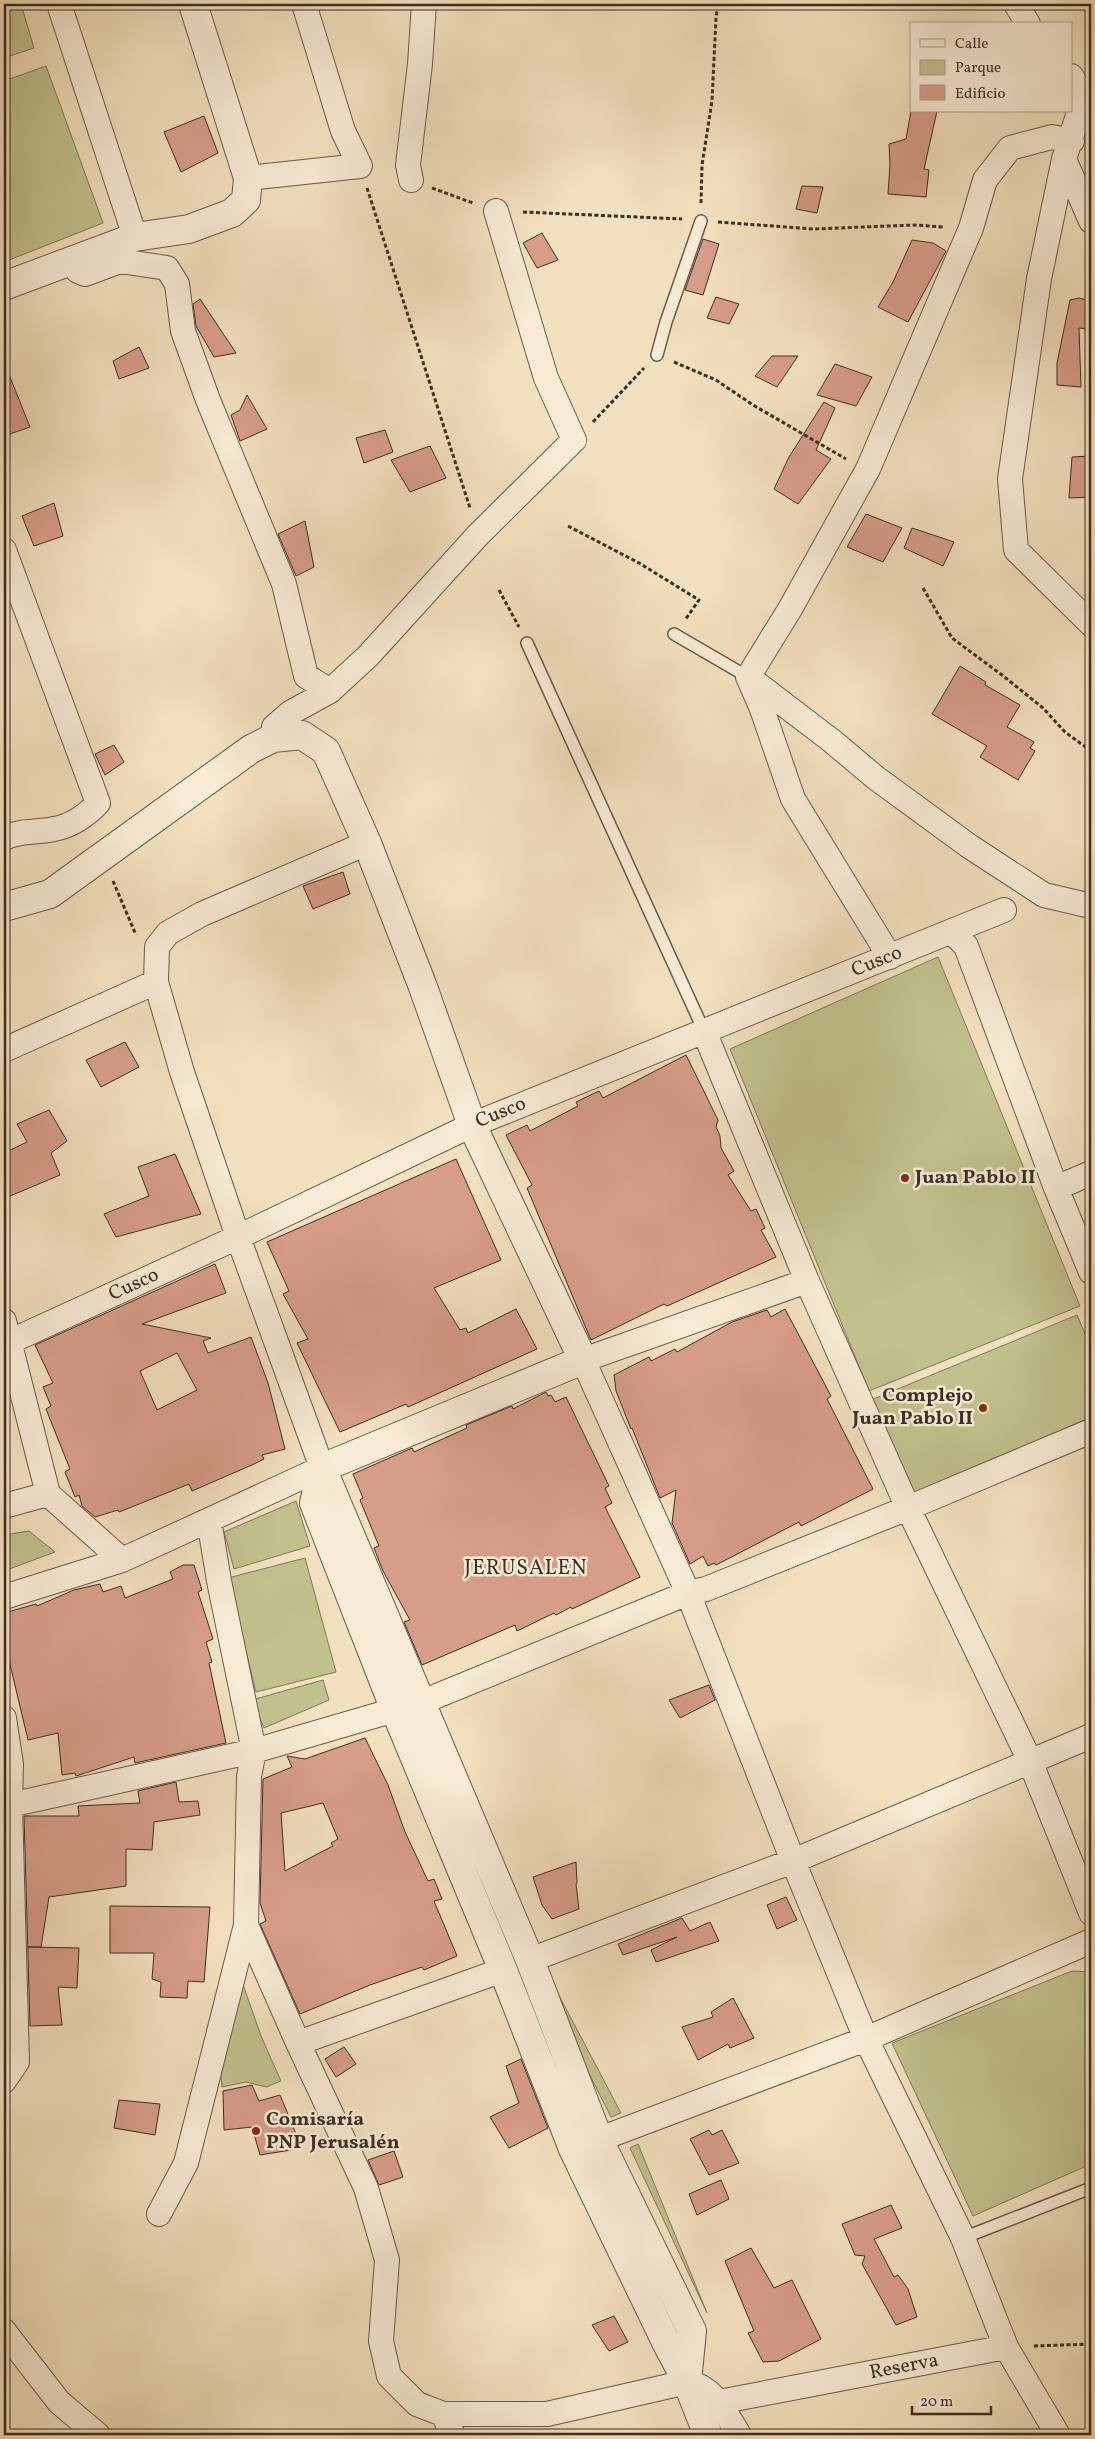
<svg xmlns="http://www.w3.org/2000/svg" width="1095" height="2439" font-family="Vollkorn,serif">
<rect width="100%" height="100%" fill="#f3e0be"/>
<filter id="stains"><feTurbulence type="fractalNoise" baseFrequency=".004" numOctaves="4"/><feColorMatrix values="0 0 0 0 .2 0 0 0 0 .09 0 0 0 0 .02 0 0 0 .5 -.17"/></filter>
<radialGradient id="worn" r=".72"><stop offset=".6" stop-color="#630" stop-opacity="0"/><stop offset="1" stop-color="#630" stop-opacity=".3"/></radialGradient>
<path fill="#c1c18d" stroke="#7e785a" d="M 4,4 L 21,4 L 34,48 L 4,58 Z
M 46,66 L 103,223 L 4,262 L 4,81 Z
M 938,957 L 1080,1306 L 869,1391 L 730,1049 Z
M 1077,1315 L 1091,1348 L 1091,1417 L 910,1496 L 871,1400 Z
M 296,1501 L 310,1546 L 234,1569 L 224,1532 Z
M 29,1531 L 55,1552 L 4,1571 L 4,1535 Z
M 305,1558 L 336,1672 L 256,1692 L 228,1578 Z
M 323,1680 L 329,1700 L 264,1728 L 252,1700 Z
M 544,1967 L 621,2113 L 611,2117 L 537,1971 Z
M 1072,1971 L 1091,1972 L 1091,2164 L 973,2216 L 892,2043 Z
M 240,1976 L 261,2036 L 281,2081 L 266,2087 L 246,2082 L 222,2087 L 220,2066 Z
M 638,2144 L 707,2313 L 630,2148 Z"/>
<path fill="#d89d89" stroke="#3c2e26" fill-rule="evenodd" d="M 911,111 L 937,111 L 924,169 L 929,170 L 926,197 L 888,194 L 890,164 L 889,144 L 906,139 Z
M 204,116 L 218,153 L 181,172 L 164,132 Z
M 802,186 L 823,187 L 817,213 L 796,209 Z
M 542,233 L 558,260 L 537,268 L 523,243 Z
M 703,239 L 719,244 L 703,295 L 685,290 Z
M 912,240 L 933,243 L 946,251 L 908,322 L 878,307 L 893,282 Z
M 716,297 L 739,304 L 729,324 L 707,318 Z
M 1079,298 L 1091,301 L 1091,319 L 1088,329 L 1079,328 L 1081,387 L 1057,385 L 1057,363 L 1070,300 Z
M 200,299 L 236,353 L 214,357 L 196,326 L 193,304 Z
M 139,347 L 149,368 L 119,379 L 113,361 Z
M 772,356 L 798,356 L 777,387 L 755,376 Z
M 4,362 L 30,427 L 4,436 Z
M 835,364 L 872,377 L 856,406 L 817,395 Z
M 247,395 L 267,429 L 240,441 L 231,415 L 240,410 Z
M 824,402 L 835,408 L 816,450 L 831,459 L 798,504 L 774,489 L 789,457 Z
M 385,430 L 393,452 L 364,463 L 356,438 Z
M 430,446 L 446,478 L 410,492 L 391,460 Z
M 1091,456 L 1091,497 L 1069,498 L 1072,457 Z
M 54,503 L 63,536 L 34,546 L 22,516 Z
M 866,514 L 902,528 L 883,562 L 847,547 Z
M 305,521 L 314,567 L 296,576 L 278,534 Z
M 912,528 L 954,542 L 943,566 L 904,548 Z
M 960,666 L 986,682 L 985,685 L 1020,705 L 1007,727 L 1034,742 L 1030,748 L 1035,751 L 1018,780 L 980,757 L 987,746 L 932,714 Z
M 114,745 L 124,762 L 105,775 L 95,754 Z
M 343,872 L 350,894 L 313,909 L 303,886 Z
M 125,1042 L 139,1067 L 101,1087 L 86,1060 Z
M 686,1055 L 718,1120 L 716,1127 L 720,1136 L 721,1148 L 734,1171 L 728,1175 L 751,1211 L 756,1209 L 765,1228 L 761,1230 L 776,1257 L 667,1306 L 664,1304 L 591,1340 L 527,1188 L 532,1185 L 506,1135 L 527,1125 L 530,1131 L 578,1106 L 576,1102 L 599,1091 L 603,1098 Z
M 49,1110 L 67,1141 L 51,1153 L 60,1175 L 10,1196 L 4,1179 L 4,1153 L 27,1142 L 17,1124 Z
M 175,1154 L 201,1214 L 116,1237 L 104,1214 L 149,1196 L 138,1167 Z
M 456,1159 L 501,1260 L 434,1288 L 460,1330 L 466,1328 L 468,1333 L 516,1309 L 537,1349 L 408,1407 L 406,1404 L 340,1432 L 297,1343 L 308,1339 L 283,1294 L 289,1291 L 267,1242 Z
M 215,1264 L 226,1293 L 142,1324 L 211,1338 L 203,1341 L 208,1353 L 251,1337 L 268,1383 L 285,1449 L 262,1455 L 264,1459 L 254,1464 L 192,1491 L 189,1484 L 119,1512 L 118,1510 L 95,1517 L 82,1506 L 79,1495 L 75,1497 L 65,1472 L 70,1469 L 46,1409 L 51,1406 L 43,1387 L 53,1383 L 35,1345 ZM 177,1353 L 197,1390 L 157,1410 L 140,1371 Z
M 785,1309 L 831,1396 L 827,1399 L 873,1489 L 801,1526 L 799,1522 L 716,1565 L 714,1563 L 708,1566 L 703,1556 L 690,1564 L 672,1523 L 676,1490 L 660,1498 L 632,1428 L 631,1429 L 616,1391 L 614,1375 L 649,1357 L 651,1361 L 675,1349 L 677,1352 L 732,1322 L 767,1310 L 771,1317 Z
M 546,1392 L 548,1396 L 551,1395 L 555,1402 L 566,1397 L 609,1486 L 605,1488 L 612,1503 L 605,1507 L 640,1577 L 572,1609 L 571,1607 L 556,1615 L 554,1613 L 517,1631 L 515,1625 L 422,1665 L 404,1622 L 410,1620 L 383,1571 L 374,1548 L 379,1546 L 360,1500 L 363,1498 L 353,1474 L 412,1448 L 414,1452 L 467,1428 L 466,1425 L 512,1406 L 513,1409 Z
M 183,1565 L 194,1565 L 202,1590 L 198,1592 L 213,1639 L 206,1642 L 212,1662 L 209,1663 L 226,1743 L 135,1763 L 134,1757 L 76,1776 L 75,1773 L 62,1775 L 58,1733 L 28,1740 L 4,1639 L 4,1613 L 36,1604 L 37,1606 L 74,1590 L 100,1584 L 103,1592 L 121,1586 L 125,1598 L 173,1579 L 170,1572 Z
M 709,1685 L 715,1700 L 680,1718 L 669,1700 Z
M 365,1738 L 388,1785 L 405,1832 L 428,1881 L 434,1879 L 442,1899 L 434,1901 L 457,1956 L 424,1970 L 422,1967 L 370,1985 L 300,2014 L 260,1924 L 266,1921 L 260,1903 L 263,1779 L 292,1767 L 287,1756 L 305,1759 ZM 323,1803 L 338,1839 L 331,1843 L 333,1846 L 285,1871 L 281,1813 Z
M 176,1782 L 179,1802 L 198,1801 L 200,1815 L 154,1822 L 152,1850 L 126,1849 L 126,1886 L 49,1897 L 41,1947 L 28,1947 L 79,1948 L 77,1988 L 58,1987 L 62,2025 L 30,2026 L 24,1816 L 79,1816 L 78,1806 L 140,1803 L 138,1791 Z
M 576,1862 L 577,1883 L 576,1884 L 579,1909 L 552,1919 L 542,1905 L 533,1877 Z
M 786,1897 L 797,1920 L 777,1929 L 767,1905 Z
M 110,1906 L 210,1907 L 204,1982 L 188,1981 L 187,1998 L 160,1997 L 161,1982 L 152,1979 L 154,1953 L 110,1953 Z
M 682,1918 L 690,1931 L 710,1922 L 719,1941 L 656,1962 L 651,1950 L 677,1937 L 623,1955 L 618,1944 Z
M 733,1998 L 754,2038 L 730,2048 L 728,2044 L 698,2060 L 682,2027 L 713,2017 L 711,2012 Z
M 344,2047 L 356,2064 L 336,2077 L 325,2059 Z
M 521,2059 L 548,2128 L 509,2148 L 490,2117 L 519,2103 L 506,2066 Z
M 252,2085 L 259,2101 L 280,2095 L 296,2134 L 287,2138 L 291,2150 L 260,2155 L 252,2127 L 224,2130 L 223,2091 Z
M 119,2100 L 160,2104 L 155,2135 L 114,2128 Z
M 709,2130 L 712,2135 L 722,2130 L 739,2163 L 709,2175 L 690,2139 Z
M 394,2151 L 403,2177 L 379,2185 L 368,2160 Z
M 721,2180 L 729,2199 L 697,2215 L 689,2194 Z
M 891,2205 L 902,2228 L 874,2239 L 894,2277 L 898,2275 L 908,2289 L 917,2317 L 896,2325 L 862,2264 L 865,2256 L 855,2255 L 842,2224 Z
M 751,2248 L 774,2288 L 792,2280 L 821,2339 L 779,2361 L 763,2362 L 748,2333 L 754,2331 L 725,2261 Z
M 614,2316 L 628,2342 L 609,2351 L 592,2325 Z"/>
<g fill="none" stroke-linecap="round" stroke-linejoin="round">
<g stroke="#6a5a4c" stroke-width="14">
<path id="service" d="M 657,355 L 666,322 L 701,221
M 674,634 L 748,677
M 527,643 L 704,1031
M 963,2238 L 1091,2188"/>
</g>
<g stroke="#6a5a4c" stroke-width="26">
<path id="minor" d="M 59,4 L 135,237
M 1016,4 L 1028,24
M 1071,76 L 1079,88 L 1082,103 L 1064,159 L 1039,279 L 1010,479 L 1016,550 L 1091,624
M 1064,159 L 1091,221
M 248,178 L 360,166 L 343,131 L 304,4
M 411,180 L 408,165 L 420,64 L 424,4
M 74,261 L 78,271 L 85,274 L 120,261 L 167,268 L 177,284 L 183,331 L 208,400 L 284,584 L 306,676 L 330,691
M 4,550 L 98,803 C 87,815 71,826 54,829 C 37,833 20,830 4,838
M 748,677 L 790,609 L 868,469 L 971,228 L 985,180 L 1010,148 L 1052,137 L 1072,141
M 748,677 L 832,741 L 876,778 L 969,846 L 1044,895 L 1091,906
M 749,679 L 762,709 L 793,799 L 890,957
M 273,738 L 274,727 L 290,713 L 330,691 L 368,656 L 478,535 L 574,440 L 546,378 L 496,211
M 952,932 L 966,946 L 1056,1188 L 1091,1272
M 704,1031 L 807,1281 L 908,1508 L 1030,1761 L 1091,1913
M 4,1050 L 156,982
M 1056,1188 L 1091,1173
M 807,1281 L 583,1360 L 688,1593 L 793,1861 L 866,2039 L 963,2238 L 1006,2347 L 1058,2435
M 4,1321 L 48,1494 L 122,1560
M 9,1342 L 238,1237 L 472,1125 L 1004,910
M 4,1506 L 48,1494
M 209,1520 L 219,1581 L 254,1751 L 249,1776 L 246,1925 L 298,2043 L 366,2188 L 387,2260 L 381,2341 L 389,2376 L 417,2404 L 443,2414 L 547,2414 L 687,2382 C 715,2387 726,2414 739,2435
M 4,1597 L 122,1560 L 322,1468 L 238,1237 L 182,1072 L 156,982 L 157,947 L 168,933 L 202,914 L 367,843
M 4,1718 L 11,1764 L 10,1805 L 17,2062 L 4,2081
M 10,1805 L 254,1751 L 422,1702 L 688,1593 L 706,1589 L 908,1508 L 1091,1431
M 530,1960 L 793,1861 L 1091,1736
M 298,2043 L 503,1970
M 581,2146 L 866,2039 L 1091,1941
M 159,2214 L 186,2163 L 246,1925
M 4,2331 L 59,2402 L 98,2435
M 719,2402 L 1006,2347
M 443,2414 L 453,2435"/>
</g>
<g stroke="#6a5a4c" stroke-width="30">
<path id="tertiary" d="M 4,286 L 135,237 L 189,229 L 232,213 L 246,200 L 248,178 L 193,4
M 4,907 L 50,894 L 251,749 L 273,738 L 302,735 L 326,751 L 367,843 L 423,987 L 472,1125 L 583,1360 L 322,1468
M 322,1468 L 314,1503 L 395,1710 L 503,1970 L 573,2149 L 665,2340 L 687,2382 L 708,2435
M 322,1468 L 530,1960 L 599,2140 L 692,2331 L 687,2382"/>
</g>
<path stroke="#3c2e26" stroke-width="3" stroke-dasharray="4 2.5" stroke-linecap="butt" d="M 367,188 L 470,508
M 432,188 L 473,203
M 701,203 L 702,165 L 712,101 L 716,18 L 718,4
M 523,212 L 682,219
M 718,222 L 813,229 L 914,225 L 944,227
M 674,362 L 716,380 L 753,405 L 846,459
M 593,422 L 644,368
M 568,526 L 639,563 L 699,600 L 685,620
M 923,588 L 952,638 L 1002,675 L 1043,708 L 1065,732 L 1091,751
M 499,590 L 519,627
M 113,881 L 136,935
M 1034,2346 L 1091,2344"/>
<use href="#service" stroke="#f7ebd5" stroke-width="11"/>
<use href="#minor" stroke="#f7ebd5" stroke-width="24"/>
<use href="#tertiary" stroke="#f7ebd5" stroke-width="28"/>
</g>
<g fill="#8f2418" stroke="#f7ebd5" stroke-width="2">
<circle cx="905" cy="1178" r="5"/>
<circle cx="983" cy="1408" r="5"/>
<circle cx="256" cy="2131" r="5"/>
</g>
<g text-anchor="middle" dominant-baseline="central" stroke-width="5" stroke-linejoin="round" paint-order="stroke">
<g font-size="20" fill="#3c2e26" stroke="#f7ebd5">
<text transform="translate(877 962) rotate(-22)">Cusco</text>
<text transform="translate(501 1113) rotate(-22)">Cusco</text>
<text transform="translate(134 1285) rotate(-25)">Cusco</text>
<text transform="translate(904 2367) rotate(-11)">Reserva</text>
</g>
<g font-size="20" font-weight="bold" fill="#3c2e26" stroke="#f7ebd5" text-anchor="start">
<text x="915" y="1178">Juan Pablo II</text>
<text x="973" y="1396" text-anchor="end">Complejo<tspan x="973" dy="23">Juan Pablo II</tspan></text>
<text x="266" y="2120">Comisaría<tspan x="266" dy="23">PNP Jerusalén</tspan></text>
</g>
<g font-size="21" letter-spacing="1" fill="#3c2e26" stroke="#f7ebd5">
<text x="526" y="1568">JERUSALEN</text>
</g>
</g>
<rect width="1095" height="2439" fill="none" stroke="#f3e0be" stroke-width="20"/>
<rect x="5" y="5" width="1085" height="2429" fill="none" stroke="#3c2e26" stroke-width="2.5"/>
<rect x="10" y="10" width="1075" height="2419" fill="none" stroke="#3c2e26"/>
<rect x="910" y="22" width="162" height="90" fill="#f7ebd5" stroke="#ac9f8f"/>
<rect x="920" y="39" width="25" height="8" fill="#f7ebd5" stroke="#ac9f8f"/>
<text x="955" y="48" font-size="15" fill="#3c2e26">Calle</text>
<rect x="920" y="60" width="25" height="15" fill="#c1c18d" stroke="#ac9f8f"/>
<text x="955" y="72" font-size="15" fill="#3c2e26">Parque</text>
<rect x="920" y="85" width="25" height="15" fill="#d89d89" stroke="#ac9f8f"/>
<text x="955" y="98" font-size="15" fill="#3c2e26">Edificio</text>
<path d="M912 2406v8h79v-8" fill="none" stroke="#3c2e26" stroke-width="2.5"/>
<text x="920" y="2406" font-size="15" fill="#3c2e26" stroke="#f7ebd5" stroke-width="4" paint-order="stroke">20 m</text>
<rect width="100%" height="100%" filter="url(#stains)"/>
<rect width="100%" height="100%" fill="url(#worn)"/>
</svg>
